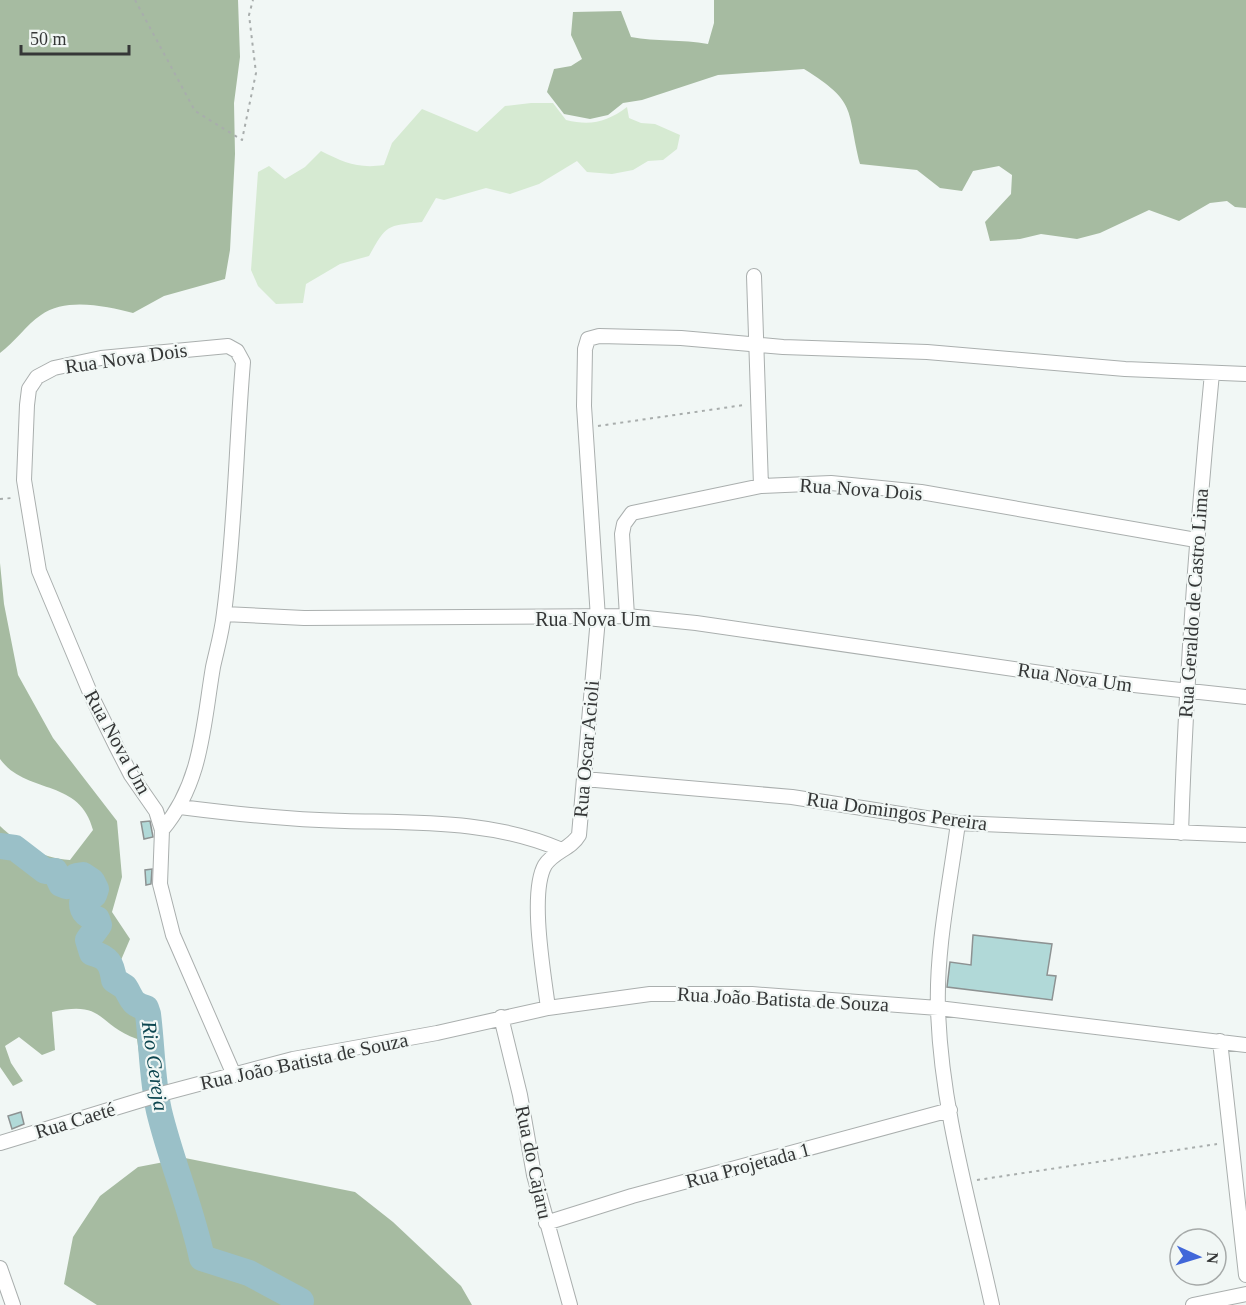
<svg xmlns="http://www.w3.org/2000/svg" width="1246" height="1305" font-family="'Times New Roman',serif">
<rect width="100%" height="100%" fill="#f1f7f5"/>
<path fill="#d6ead2" d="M 531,103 L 553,103 L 566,120 C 591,126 607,122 627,107 L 629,118 L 641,123 L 655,124 L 680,135 L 677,149 L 663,160 L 648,161 L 633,170 L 612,174 L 587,172 L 577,161 L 539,184 L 510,194 L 486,188 L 444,200 L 436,198 L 422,222 C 386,226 387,224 369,256 L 340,264 L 306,284 L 303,303 L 276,304 L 258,286 L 251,270 L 258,172 L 269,166 L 285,179 L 305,167 L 321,151 C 343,162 358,169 384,165 L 392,143 L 422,109 L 477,132 L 505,106 Z"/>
<path fill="#a6bba1" d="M 0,0 L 238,0 L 240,57 L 234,103 L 235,154 L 230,250 L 225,279 L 164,296 L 133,313 C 106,306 66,297 41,315 C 26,325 15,342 0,353 Z
M 714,0 L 1246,0 L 1246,208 L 1235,207 L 1227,201 L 1210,203 L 1179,221 L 1149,210 L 1100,233 L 1077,239 L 1041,234 L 1020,239 L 990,241 L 985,222 L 1011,194 L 1012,175 L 999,166 L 973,171 L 962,191 L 940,188 L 917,170 L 860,164 C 846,108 858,103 804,69 L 718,75 L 642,100 L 623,103 L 608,115 L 590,119 L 564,114 L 547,92 L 554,69 L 571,66 L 582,59 L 571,35 L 573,12 L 621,11 L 631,37 C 656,42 682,39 708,44 L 714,23 Z
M 0,563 L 4,604 L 18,675 L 53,738 L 117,821 L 122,877 L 112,912 L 130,939 L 118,967 L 131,991 L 154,1011 L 155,1054 L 150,1063 L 139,1053 L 137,1039 C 96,1024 105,1000 52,1012 L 55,1050 L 42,1055 L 19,1037 L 5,1046 L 11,1063 L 23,1081 L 13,1086 L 0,1067 L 0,826 C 20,845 41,858 70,860 L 93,830 C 80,778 26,795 0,759 Z
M 185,1158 L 355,1192 L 393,1222 L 461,1286 L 472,1305 L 97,1305 L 64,1284 L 73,1237 L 100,1196 L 138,1167 Z"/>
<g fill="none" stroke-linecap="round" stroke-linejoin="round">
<path stroke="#9ac0c8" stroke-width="26" d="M 0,846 L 15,848 L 45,871 L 55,871 L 61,884 L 66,886 L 76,876 L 83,875 L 92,881 L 96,889 L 94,895 L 82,903 C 82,913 88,916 97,919 L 99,925 L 88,940 L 92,953 C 108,957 112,964 114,980 L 125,987 C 132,998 131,1004 146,1008 L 148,1014 C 152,1046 152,1079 159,1111 C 171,1161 191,1207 202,1258 L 249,1273 L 301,1301 L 300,1305"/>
</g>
<path fill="#b1d9d8" stroke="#8d9292" stroke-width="1.5" d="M 150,821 L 153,837 L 144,839 L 141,822 Z
M 152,869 L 151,884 L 146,885 L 145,870 Z
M 973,935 L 1052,944 L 1047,975 L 1056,976 L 1052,1000 L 947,987 L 950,962 L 971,965 Z
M 21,1112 L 24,1124 L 12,1129 L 8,1116 Z"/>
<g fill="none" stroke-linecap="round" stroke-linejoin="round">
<g stroke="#aaafae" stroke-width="16">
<path id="minor" d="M 754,276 L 761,486
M 224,614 L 304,618 L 627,616 L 696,623 L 1097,681 L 1246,697
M 627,616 L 622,534 L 624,524 L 632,513 L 761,486 L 831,483 L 921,492 L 1196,540
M 584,779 L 792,797 L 958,823 L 1246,835
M 180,807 C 235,814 290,820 345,821 C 419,823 493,820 562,850
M 958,823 C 950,884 936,948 938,1009 C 941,1109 971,1208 992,1305
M 162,830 C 202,783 203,726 213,667 C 217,649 222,632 224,613 C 235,530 236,446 243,362 L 237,351 L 228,346 L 101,358 L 54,368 L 37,377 L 29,389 L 27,405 L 24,480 L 39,571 L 91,695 L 116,746 L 131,775 L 156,811 L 162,830 L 160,884 L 173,935 L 234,1075
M 1181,833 C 1186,679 1197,527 1212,373
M 548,1008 C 544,975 529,893 545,865 C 554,851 571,849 579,835 L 598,618 L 584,406 L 585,349 L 588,339 L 599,336 L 681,338 L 783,347 L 927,352 L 1125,369 L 1246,374
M 501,1017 L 520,1095 L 534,1175 L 570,1305
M 1220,1041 L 1246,1275
M 0,1143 L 161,1094 L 293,1059 L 437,1033 L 548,1008 L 650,994 L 752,994 L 938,1008 L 1246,1045
M 546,1223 L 632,1196 L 950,1110
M 0,1268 L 13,1305
M 1193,1305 L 1246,1294"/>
</g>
<path stroke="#a8adac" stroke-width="2" stroke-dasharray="3 4.5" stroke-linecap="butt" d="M 135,0 L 195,111 L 242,140 L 256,73 L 249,15 L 253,0
M 598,426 L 744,405
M 0,499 L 12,498
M 977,1180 L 1217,1144"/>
<use href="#minor" stroke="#fff" stroke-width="14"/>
</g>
<g text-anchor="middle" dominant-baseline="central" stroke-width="4.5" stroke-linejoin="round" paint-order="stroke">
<g font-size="20" fill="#353737" stroke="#f1f7f5">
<text transform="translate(126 358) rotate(-8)">Rua Nova Dois</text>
<text transform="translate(861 489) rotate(4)">Rua Nova Dois</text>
<text transform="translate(1193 603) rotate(-86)">Rua Geraldo de Castro Lima</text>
<text x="593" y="619">Rua Nova Um</text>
<text transform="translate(1075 677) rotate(8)">Rua Nova Um</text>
<text transform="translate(118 742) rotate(61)">Rua Nova Um</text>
<text transform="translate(586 749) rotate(-85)">Rua Oscar Acioli</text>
<text transform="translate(897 811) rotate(8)">Rua Domingos Pereira</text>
<text transform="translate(783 999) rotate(3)">Rua João Batista de Souza</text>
<text transform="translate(304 1061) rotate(-12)">Rua João Batista de Souza</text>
<text transform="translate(75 1120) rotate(-17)">Rua Caeté</text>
<text transform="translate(534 1162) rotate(78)">Rua do Cajaru</text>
<text transform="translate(748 1165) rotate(-15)">Rua Projetada 1</text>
</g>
<g font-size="21" font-style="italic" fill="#0c454f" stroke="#f1f7f5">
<text transform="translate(155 1066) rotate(82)">Rio Cereja</text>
</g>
</g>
<g transform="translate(1198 1257) rotate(94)"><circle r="28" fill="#f1f7f5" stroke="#a6aaa9" stroke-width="1.5"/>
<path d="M0-4.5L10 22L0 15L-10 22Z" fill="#4167d9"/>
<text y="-9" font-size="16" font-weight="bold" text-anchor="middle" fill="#353737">N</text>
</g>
<path d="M21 45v9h108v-9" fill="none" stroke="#353737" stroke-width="3"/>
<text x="30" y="45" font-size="18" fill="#353737" stroke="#f1f7f5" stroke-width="4.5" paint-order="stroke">50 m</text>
</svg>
